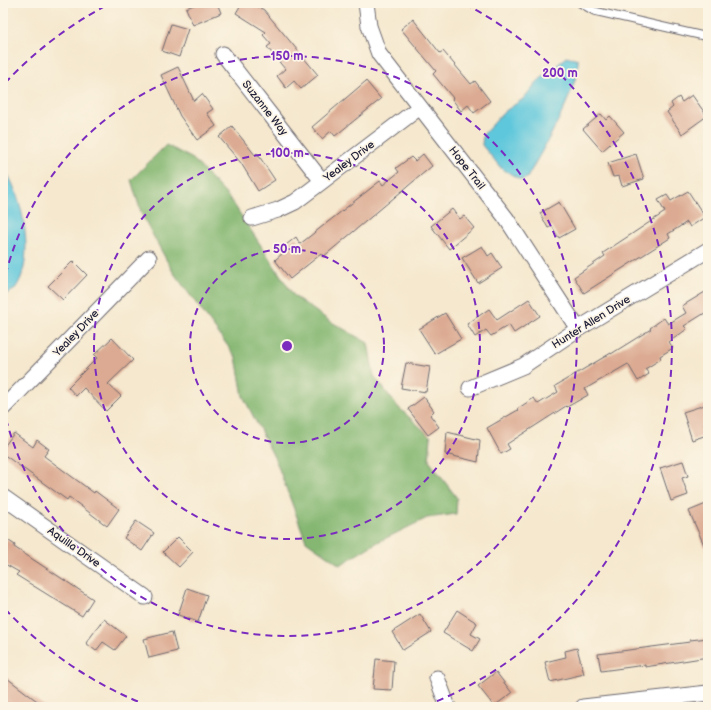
<svg xmlns="http://www.w3.org/2000/svg" width="711" height="710" font-family="'Balsamiq Sans',sans-serif">
<rect width="100%" height="100%" fill="#fcf5e5"/>
<filter id="ink" filterUnits="userSpaceOnUse"><feTurbulence type="fractalNoise" baseFrequency=".025" numOctaves="2"/><feDisplacementMap in="SourceGraphic" scale="8" xChannelSelector="R" yChannelSelector="G"/><feConvolveMatrix kernelMatrix="1 2 1 2 8 2 1 2 1" color-interpolation-filters="sRGB"/></filter>
<filter id="wash" filterUnits="userSpaceOnUse"><feTurbulence type="fractalNoise" baseFrequency=".012" numOctaves="4" result="noise"/><feDisplacementMap in="SourceGraphic" scale="16" xChannelSelector="R" yChannelSelector="G"/><feGaussianBlur stdDeviation="0.9" result="paint"/><feColorMatrix in="noise" values="0 0 0 0 0 0 0 0 0 0 0 0 0 0 0 0 0 1.4 0 .05"/><feComposite in="paint" operator="in"/></filter>
<g filter="url(#wash)">
<rect width="100%" height="100%" fill="#f5e8ce"/>
<path fill="#85b772" stroke="#546c56" d="M 166,145 L 193,159 L 231,200 L 294,296 L 328,320 L 368,343 L 374,376 L 398,407 L 431,437 L 429,461 L 457,498 L 456,514 L 427,518 L 374,544 L 340,565 L 306,541 L 276,461 L 243,396 L 236,357 L 173,272 L 142,215 L 131,180 Z"/>
<path fill="#5fc7dc" stroke="#40748c" d="M 567,57 L 578,60 C 579,90 542,150 527,178 L 521,180 L 501,168 L 482,145 L 483,135 L 504,112 L 523,99 L 537,82 Z
M 3,167 C 23,194 37,262 14,290 C 11,292 6,294 3,295 Z"/>
<g id="blocks">
<path fill="#dcaa92" d="M 199,3 L 217,3 L 221,13 L 193,25 L 186,8 Z
M 242,3 L 251,3 L 264,10 L 318,75 L 301,89 L 294,81 L 286,88 L 277,76 L 285,69 L 267,47 L 271,44 L 263,35 L 266,32 L 236,13 Z
M 413,19 L 440,53 L 443,51 L 471,84 L 475,81 L 490,101 L 474,113 L 468,105 L 461,111 L 452,99 L 453,98 L 433,74 L 436,71 L 401,29 Z
M 171,24 L 188,29 L 179,57 L 162,51 Z
M 178,67 L 194,101 L 202,94 L 213,109 L 207,113 L 216,126 L 197,140 L 180,116 L 161,75 Z
M 366,81 L 381,99 L 335,136 L 331,131 L 322,139 L 312,127 Z
M 692,95 L 707,116 L 682,134 L 667,112 L 673,107 L 671,103 L 679,97 L 682,102 Z
M 601,114 L 606,120 L 610,116 L 624,132 L 602,151 L 583,129 Z
M 232,126 L 255,155 L 257,153 L 275,180 L 258,191 L 241,163 L 219,137 Z
M 423,154 L 432,166 L 323,257 L 321,254 L 290,279 L 275,260 L 283,253 L 281,249 L 296,237 L 300,244 L 380,181 L 383,185 L 399,172 L 396,168 L 411,157 L 415,161 Z
M 636,154 L 644,179 L 622,186 L 619,176 L 613,177 L 608,163 Z
M 688,191 L 705,217 L 690,227 L 687,222 L 668,234 L 670,238 L 584,293 L 574,277 L 605,256 L 603,253 L 665,212 L 658,200 L 667,195 L 671,201 Z
M 559,202 L 575,229 L 559,238 L 552,226 L 548,228 L 540,213 Z
M 452,209 L 460,219 L 464,216 L 474,228 L 449,249 L 431,226 Z
M 482,246 L 488,256 L 492,253 L 502,268 L 478,283 L 462,258 Z
M 73,261 L 87,275 L 63,300 L 48,286 Z
M 705,292 L 708,298 L 708,311 L 684,326 L 687,329 L 669,342 L 673,348 L 660,356 L 661,359 L 645,369 L 649,374 L 638,381 L 628,364 L 585,389 L 588,395 L 567,407 L 566,406 L 507,444 L 510,449 L 501,454 L 487,428 L 518,410 L 517,409 L 534,398 L 538,404 L 558,392 L 555,386 L 611,353 L 611,354 L 651,329 L 650,328 L 664,318 L 668,324 L 686,313 L 682,306 Z
M 529,299 L 540,316 L 514,333 L 509,325 L 491,336 L 486,330 L 475,337 L 467,324 L 489,309 L 497,320 Z
M 445,313 L 461,339 L 435,354 L 419,329 Z
M 112,338 L 133,360 L 108,384 L 121,396 L 106,411 L 84,388 L 76,396 L 68,387 L 97,358 L 94,355 Z
M 406,363 L 430,367 L 426,392 L 401,388 Z
M 424,397 L 434,411 L 430,415 L 439,427 L 428,435 L 408,409 Z
M 708,404 L 708,423 L 704,424 L 707,435 L 692,440 L 683,412 Z
M 447,432 L 480,440 L 478,462 L 445,454 Z
M 14,433 L 33,447 L 37,440 L 49,449 L 44,456 L 94,493 L 95,491 L 119,509 L 107,526 L 69,497 L 67,500 L 3,454 L 3,448 Z
M 683,461 L 688,476 L 682,478 L 688,495 L 671,501 L 660,468 Z
M 706,504 L 708,509 L 708,554 L 689,511 Z
M 136,521 L 154,533 L 142,551 L 124,538 Z
M 3,537 L 15,545 L 14,547 L 93,599 L 82,616 L 16,575 L 19,572 L 3,563 Z
M 178,537 L 193,552 L 179,567 L 163,552 Z
M 187,588 L 207,595 L 198,622 L 178,615 Z
M 457,610 L 477,623 L 471,634 L 480,639 L 473,651 L 443,633 Z
M 420,614 L 431,632 L 403,650 L 392,632 Z
M 104,619 L 126,636 L 115,650 L 103,642 L 96,651 L 86,643 Z
M 172,632 L 177,651 L 149,658 L 144,639 Z
M 708,638 L 708,657 L 645,667 L 645,665 L 601,671 L 598,654 L 690,642 L 690,640 Z
M 577,648 L 584,674 L 550,682 L 545,662 L 566,657 L 565,651 Z
M 376,659 L 394,661 L 392,690 L 373,689 Z
M 496,672 L 512,693 L 494,706 L 478,686 Z
M 3,675 L 33,698 L 46,707 L 12,707 L 3,700 Z"/>
</g>
</g>
<g filter="url(#ink)">
<use href="#blocks" fill-opacity="0" stroke="#6c676e" stroke-width="1"/>
<g fill="none" stroke-linecap="round" stroke-linejoin="round">
<g stroke="#6c676e" stroke-width="9">
<path id="lane" d="M 580,3 L 594,11 L 708,37"/>
</g>
<g stroke="#6c676e" stroke-width="17">
<path id="street" d="M 366,3 L 369,26 L 379,54 L 506,218 L 578,329
M 223,54 L 322,181
M 252,218 L 278,210 L 295,202 L 420,107
M 470,388 L 523,366 L 578,329 L 708,250
M 3,408 L 149,258
M 3,497 L 145,597
M 437,678 L 448,707
M 583,707 L 708,693"/>
</g>
<use href="#lane" stroke="#fff" stroke-width="7"/>
<use href="#street" stroke="#fff" stroke-width="15"/>
</g>
</g>
<g fill="none" stroke="#7b2cbf" stroke-width="2" stroke-dasharray="7 5">
<circle cx="287" cy="346" r="97"/>
<circle cx="287" cy="346" r="193"/>
<path d="M3 286A290 290 0 1 1 3 406"/>
<path d="M149 706A386 386 0 0 1 5 609M5 83A386 386 0 0 1 109 4M465 4A386 386 0 0 1 425 706"/>
</g>
<g text-anchor="middle" dominant-baseline="central" stroke-width="3.5" stroke-linejoin="round" paint-order="stroke">
<g font-size="11" fill="#22223b" stroke="#fcf5e5">
<text transform="translate(265 108) rotate(52)">Suzanne Way</text>
<text transform="translate(349 161) rotate(-37)">Yealey Drive</text>
<text transform="translate(467 168) rotate(52)">Hope Trail</text>
<text transform="translate(591 322) rotate(-32)">Hunter Allen Drive</text>
<text transform="translate(76 333) rotate(-46)">Yealey Drive</text>
<text transform="translate(74 547) rotate(35)">Aquilla Drive</text>
</g>
</g>
<circle cx="287" cy="346" r="6" fill="#7b2cbf" stroke="#fcf5e5" stroke-width="2"/>
<g font-size="12" text-anchor="middle" font-weight="bold" fill="#7b2cbf" stroke="#fcf5e5" stroke-width="3.5" stroke-linejoin="round" paint-order="stroke">
<text x="287" y="60">150 m</text>
<text x="560" y="77">200 m</text>
<text x="287" y="157">100 m</text>
<text x="287" y="253">50 m</text>
</g>
<rect width="711" height="710" fill="none" stroke="#fcf5e5" stroke-width="16"/>
</svg>
